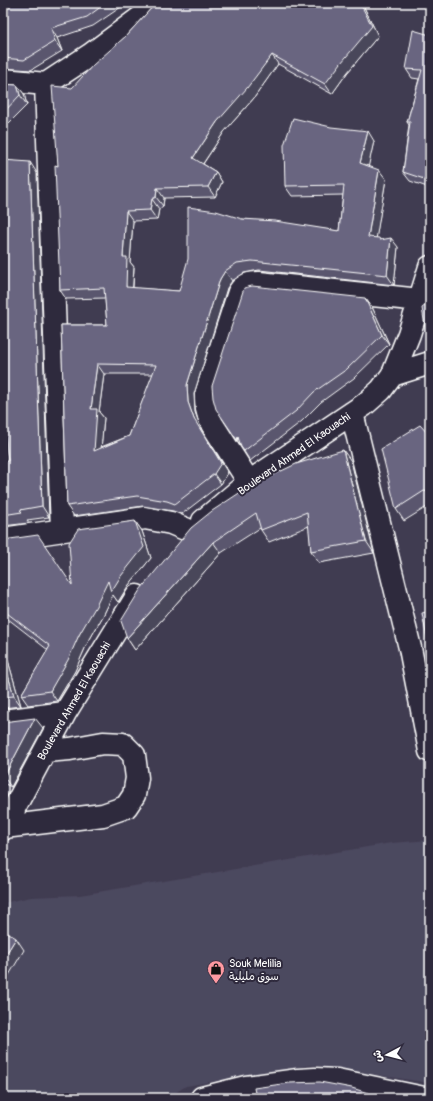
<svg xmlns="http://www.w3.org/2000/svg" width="433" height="1101" font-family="Pangolin,'Playpen Sans Arabic',sans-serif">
<rect width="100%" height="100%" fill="#403c51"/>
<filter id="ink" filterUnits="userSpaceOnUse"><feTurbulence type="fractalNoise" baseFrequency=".025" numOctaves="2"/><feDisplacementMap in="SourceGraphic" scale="8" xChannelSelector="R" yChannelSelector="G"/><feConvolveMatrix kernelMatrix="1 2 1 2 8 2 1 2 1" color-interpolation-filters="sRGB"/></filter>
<g filter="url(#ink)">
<path fill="#4c485f" d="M 430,612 L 430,663 L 420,613 Z
M 430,840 L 430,1083 L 311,1065 L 186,1086 L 167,1098 L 3,1098 L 3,903 L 31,897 L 80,895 L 391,843 Z"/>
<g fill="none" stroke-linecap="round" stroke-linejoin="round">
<g stroke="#fff" stroke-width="25">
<path id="minor" d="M 3,80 L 46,84 L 90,55 L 141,17 L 155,3
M 46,84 L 62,530
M 392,375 L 430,363
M 352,413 L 410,648 L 430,751
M 249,482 L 212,424 C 207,413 206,406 206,394 L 239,292 C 244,284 250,283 259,283 L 420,300
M 203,521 L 249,482 L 364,405 L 381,390 L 393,374 L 409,334 L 430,267
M 3,539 L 145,518 L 171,523 L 190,531
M 3,721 L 65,713
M 4,827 L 103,815 L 126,807 L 134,795 L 137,778 L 134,755 L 123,744 L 103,743 L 70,749 L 45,751
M 3,829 L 65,713 L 137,596
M 202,1098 L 246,1087 L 298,1080 L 315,1079 L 337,1080 L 424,1098"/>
</g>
<use href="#minor" stroke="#2f2a3d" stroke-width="22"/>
</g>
<path fill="#5a576e" stroke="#fff" fill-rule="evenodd" d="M 3,3 L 127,3 L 93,26 L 57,38 L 62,51 L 31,70 L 3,68 Z
M 156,3 L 362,3 L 378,36 L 347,73 L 332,94 L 278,64 L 254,98 L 224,132 L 203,164 L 216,172 L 222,182 L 215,197 L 164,198 L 163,206 L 159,209 L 157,220 L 133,221 L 130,262 L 134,267 L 133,288 L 179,291 L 242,219 L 339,231 L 343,195 L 292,196 L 285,186 L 374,141 L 368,166 L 386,179 L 376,238 L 398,247 L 394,285 L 259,270 L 244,273 L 232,281 L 227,288 L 194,394 L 195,412 L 201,429 L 228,473 L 221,484 L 182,514 L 173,511 L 143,506 L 74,516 L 67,506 L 61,325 L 107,325 L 105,298 L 66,299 L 60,290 L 58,166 L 72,88 L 126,36 ZM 104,374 L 153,374 L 129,436 L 101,447 L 104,418 L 99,412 Z
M 430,35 L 430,188 L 410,181 L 403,172 L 409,125 L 407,122 L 419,79 L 412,78 L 406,69 Z
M 3,84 L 17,85 L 24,94 L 27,105 L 3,129 Z
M 3,160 L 37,173 L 49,517 L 27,520 L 29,523 L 3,526 L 3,462 L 8,461 L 5,429 L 3,429 Z
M 365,298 L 372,307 L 389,344 L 354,378 L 321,402 L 302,421 L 250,461 L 237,440 Z
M 430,436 L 430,505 L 404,521 L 396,509 Z
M 351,461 L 374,553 L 319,563 L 311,551 L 309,526 L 269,542 L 261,530 L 260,528 L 221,553 L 135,650 L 127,638 L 191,528 Z
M 135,521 L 142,531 L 151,558 L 128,586 L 118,602 L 113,595 L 103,616 L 86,646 L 75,671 L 57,701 L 28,705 L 21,695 L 48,650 L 3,615 L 3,540 L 72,585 Z
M 3,643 L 21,706 L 3,708 Z
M 3,722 L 43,728 L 11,787 L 3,783 Z"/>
<path fill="#4a475a" stroke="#fff" d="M 360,3 L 362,3 L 378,36 L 347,73 L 332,94 L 325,84 Z
M 51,28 L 57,38 L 62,51 L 55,41 Z
M 272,55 L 278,64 L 254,98 L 224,132 L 200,168 L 193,158 L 217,122 Z
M 17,85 L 24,94 L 27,105 L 20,95 Z
M 368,131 L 374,141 L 367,173 L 360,163 Z
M 30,162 L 37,173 L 49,517 L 42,506 Z
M 379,170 L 386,179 L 375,246 L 368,237 Z
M 216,172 L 222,182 L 215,197 L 208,187 Z
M 157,188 L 164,198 L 163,206 L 156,197 Z
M 152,199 L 159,209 L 157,220 L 150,210 Z
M 126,211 L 133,221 L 130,262 L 134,267 L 132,297 L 126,287 L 123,257 Z
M 391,238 L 398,247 L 394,285 L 387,275 Z
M 225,271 L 232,281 L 227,288 L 194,394 L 195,412 L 201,429 L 228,473 L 221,484 L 214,474 L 194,419 L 188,402 L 187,385 L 220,279 Z
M 365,298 L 372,307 L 389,344 L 382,335 Z
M 97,364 L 104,374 L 99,412 L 104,418 L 100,460 L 94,451 L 91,409 Z
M 238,437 L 243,450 L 237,440 Z
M 343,450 L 351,461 L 374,553 L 366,541 Z
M 135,521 L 142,531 L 151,558 L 128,586 L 118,602 L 113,595 L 103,616 L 86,646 L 75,671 L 57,701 L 50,691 L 79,635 Z
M 213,542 L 221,553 L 135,650 L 127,638 Z
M 3,643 L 21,706 L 14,696 L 3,658 Z
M 35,718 L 43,728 L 11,787 L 4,777 Z
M 16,938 L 24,950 L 3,985 L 3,959 Z"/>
<path fill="#696580" stroke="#fff" fill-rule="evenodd" d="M 3,3 L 106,3 L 87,17 L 51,28 L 55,41 L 24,60 L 3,58 Z
M 156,3 L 360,3 L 372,26 L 341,63 L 325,84 L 272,55 L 247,88 L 217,122 L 193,158 L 216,172 L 208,187 L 157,188 L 156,197 L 152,199 L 150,210 L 126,211 L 123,257 L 127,257 L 126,287 L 179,291 L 188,259 L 188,207 L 216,211 L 242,219 L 275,221 L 339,231 L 344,185 L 285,186 L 284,145 L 293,118 L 331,127 L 368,131 L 360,163 L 379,170 L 368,237 L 379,238 L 380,240 L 391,238 L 387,275 L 252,261 L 237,263 L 225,271 L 220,279 L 187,385 L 188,402 L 194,419 L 221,463 L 214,474 L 175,504 L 167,501 L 137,496 L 67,506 L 61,325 L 107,325 L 104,288 L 60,290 L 55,165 L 58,166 L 52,86 L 72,88 L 93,65 L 126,36 ZM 97,364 L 156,365 L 129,436 L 94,451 L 97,409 L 91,409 Z
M 413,30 L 430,35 L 430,181 L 403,172 L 410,122 L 407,122 L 422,70 L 406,69 Z
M 3,84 L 17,85 L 20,95 L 3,113 Z
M 3,160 L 30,162 L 42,506 L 20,510 L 22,512 L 3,515 L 3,462 L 8,461 L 4,419 L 3,419 Z
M 252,286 L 365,298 L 382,335 L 347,369 L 314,392 L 296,411 L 244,451 L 241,447 L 238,437 L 237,440 L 216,409 L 213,398 L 212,386 L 244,288 Z
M 430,302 L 430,336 L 426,332 L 422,308 Z
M 420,425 L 430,436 L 430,492 L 424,491 L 396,509 L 381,449 Z
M 343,450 L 366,541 L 311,551 L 307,512 L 261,530 L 256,513 L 213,542 L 127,638 L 121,621 L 140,590 L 191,528 L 212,511 L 250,486 L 296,464 Z
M 135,521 L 144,547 L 121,576 L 111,592 L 108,581 L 96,606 L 79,635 L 68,660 L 50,691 L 21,695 L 50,646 L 3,610 L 3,540 L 38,535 L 72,585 L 69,543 L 78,529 Z
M 430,611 L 430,654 L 422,613 Z
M 3,658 L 14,696 L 3,697 Z
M 35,718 L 4,777 L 3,776 L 3,722 Z
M 3,930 L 16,938 L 3,959 Z
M 320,1082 L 352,1088 L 384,1098 L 256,1098 L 254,1088 L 289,1083 Z"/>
</g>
<defs>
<g id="shop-pin" transform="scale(0.9)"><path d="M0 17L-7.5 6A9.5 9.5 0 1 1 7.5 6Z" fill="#ff9aa2" stroke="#2f2a3d"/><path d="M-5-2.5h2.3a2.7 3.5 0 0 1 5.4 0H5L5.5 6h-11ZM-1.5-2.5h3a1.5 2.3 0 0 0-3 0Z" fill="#111"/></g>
</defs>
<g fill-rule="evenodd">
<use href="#shop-pin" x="216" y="969"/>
</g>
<g text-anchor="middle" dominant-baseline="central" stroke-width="4" stroke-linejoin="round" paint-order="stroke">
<g font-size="11" fill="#fff" stroke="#2f2a3d">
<text transform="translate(294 454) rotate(-35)">Boulevard Ahmed El Kaouachi</text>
<text transform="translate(74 701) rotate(-60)">Boulevard Ahmed El Kaouachi</text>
</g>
<g font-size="11" fill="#fff" stroke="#2f2a3d" text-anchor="start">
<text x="229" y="963">Souk Melilia<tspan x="229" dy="13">سوق مليلية</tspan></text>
</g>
</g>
<rect width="433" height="1101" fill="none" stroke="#2f2a3d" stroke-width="16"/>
<rect x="8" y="8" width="417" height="1085" fill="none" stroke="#fff" stroke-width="1.5" filter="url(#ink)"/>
<g transform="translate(387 1055) rotate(263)" stroke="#2f2a3d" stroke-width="3" paint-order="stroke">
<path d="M0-3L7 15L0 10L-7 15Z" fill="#ffffff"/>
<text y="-6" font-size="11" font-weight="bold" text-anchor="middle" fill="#ffffff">ش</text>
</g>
</svg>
